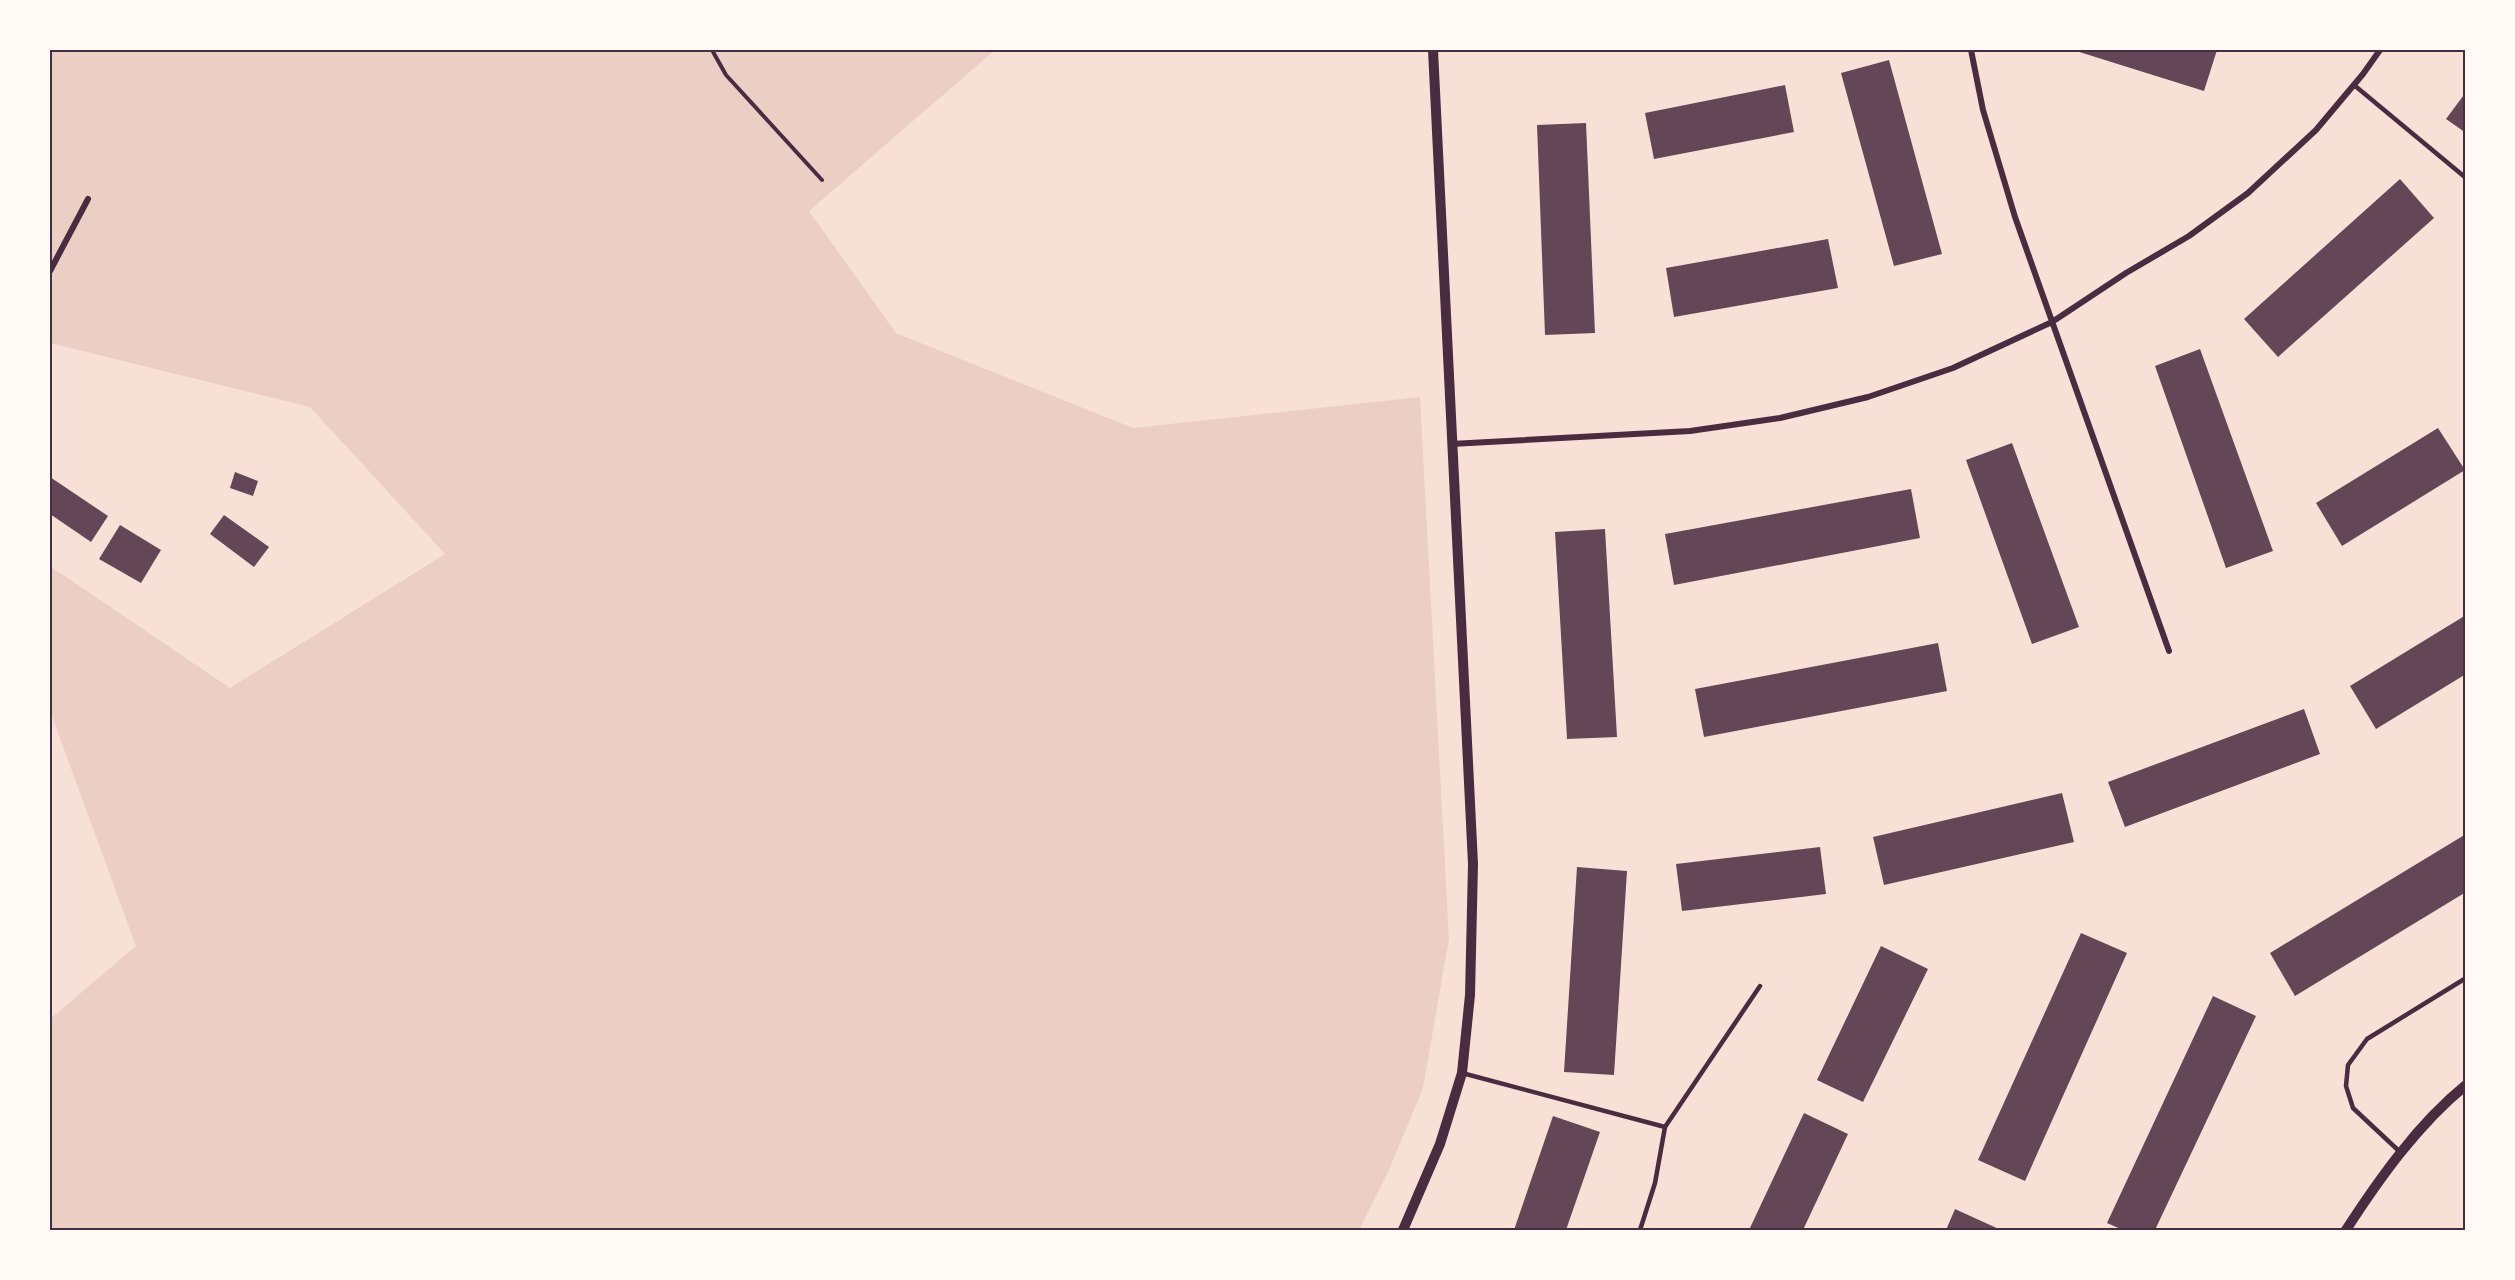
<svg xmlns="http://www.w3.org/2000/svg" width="2515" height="1280" font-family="Manrope,sans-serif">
<rect width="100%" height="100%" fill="#f7e1d7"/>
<path fill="#ebcfc5" d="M 50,50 L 995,50 L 809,211 L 896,333 L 1133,428 L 1420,397 L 1449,939 L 1423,1088 L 1389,1170 L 1359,1230 L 50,1230 L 50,1019 L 136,946 L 50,711 L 50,566 L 230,688 L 445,554 L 310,407 L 50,343 Z"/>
<path fill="#644757" d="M 2073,50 L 2217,50 L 2204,91 Z
M 1889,60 L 1942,254 L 1894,266 L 1841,73 Z
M 1785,85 L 1794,132 L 1654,159 L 1645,113 Z
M 2466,92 L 2466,133 L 2446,119 Z
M 1586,123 L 1595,333 L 1545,335 L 1537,125 Z
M 2400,179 L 2434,218 L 2278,357 L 2244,319 Z
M 1828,239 L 1838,288 L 1674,317 L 1666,268 Z
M 2200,349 L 2273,551 L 2226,568 L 2155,366 Z
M 2438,428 L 2465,470 L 2342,546 L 2316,503 Z
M 2012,443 L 2079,627 L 2032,644 L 1966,460 Z
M 235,472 L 258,481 L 253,496 L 230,488 Z
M 50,477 L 108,516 L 91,542 L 50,514 Z
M 1911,489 L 1920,538 L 1674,585 L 1665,534 Z
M 224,515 L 269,547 L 254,567 L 210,534 Z
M 120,525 L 161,550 L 141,583 L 99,559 Z
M 1605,529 L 1617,737 L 1567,739 L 1555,532 Z
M 2466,615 L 2466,674 L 2376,729 L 2350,686 Z
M 1938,643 L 1947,691 L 1704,737 L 1695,689 Z
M 2304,709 L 2320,754 L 2125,827 L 2108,782 Z
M 2062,793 L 2074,842 L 1884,885 L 1873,837 Z
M 2466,834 L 2466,892 L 2295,996 L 2270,953 Z
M 1820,847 L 1826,894 L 1682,911 L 1676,864 Z
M 1577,867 L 1627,871 L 1614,1075 L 1564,1072 Z
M 2081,933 L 2127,953 L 2025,1181 L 1978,1160 Z
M 1881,946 L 1928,969 L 1863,1102 L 1817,1080 Z
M 2213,996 L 2256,1016 L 2155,1230 L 2123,1230 L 2107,1223 Z
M 1804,1113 L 1848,1134 L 1803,1230 L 1749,1230 Z
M 1553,1116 L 1600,1132 L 1566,1230 L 1514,1230 Z
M 1955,1209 L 2001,1230 L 1946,1230 Z"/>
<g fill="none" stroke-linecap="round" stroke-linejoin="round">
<path stroke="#4a2c40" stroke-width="4" d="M 712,50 L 726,75 L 822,180"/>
<path stroke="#4a2c40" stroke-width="4.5" d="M 2354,85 L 2466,178
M 1462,1073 L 1665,1127
M 2399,1151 L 2353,1108 L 2346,1086 L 2348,1065 L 2367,1039 L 2466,978
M 1640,1230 L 1655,1183 L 1665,1127 L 1760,986"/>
<path stroke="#4a2c40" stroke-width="6" d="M 1971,50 L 1983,110 L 2015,217 L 2169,651
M 50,271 L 88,199
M 1451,444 L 1690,431 L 1780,418 L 1868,397 L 1953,368 L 2052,322 L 2126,273 L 2189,236 L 2248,193 L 2316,130 L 2363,74 L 2380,50"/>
<path stroke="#4a2c40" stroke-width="10" d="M 1403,1230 L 1440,1144 L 1462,1073 L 1470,995 L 1473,864 L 1433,50
M 2346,1230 C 2379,1179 2418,1124 2466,1085"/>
</g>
<rect width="2515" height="1280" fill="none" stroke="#fffaf5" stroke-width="102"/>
<rect x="51" y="51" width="2413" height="1178" fill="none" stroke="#4a2c40" stroke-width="2"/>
</svg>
